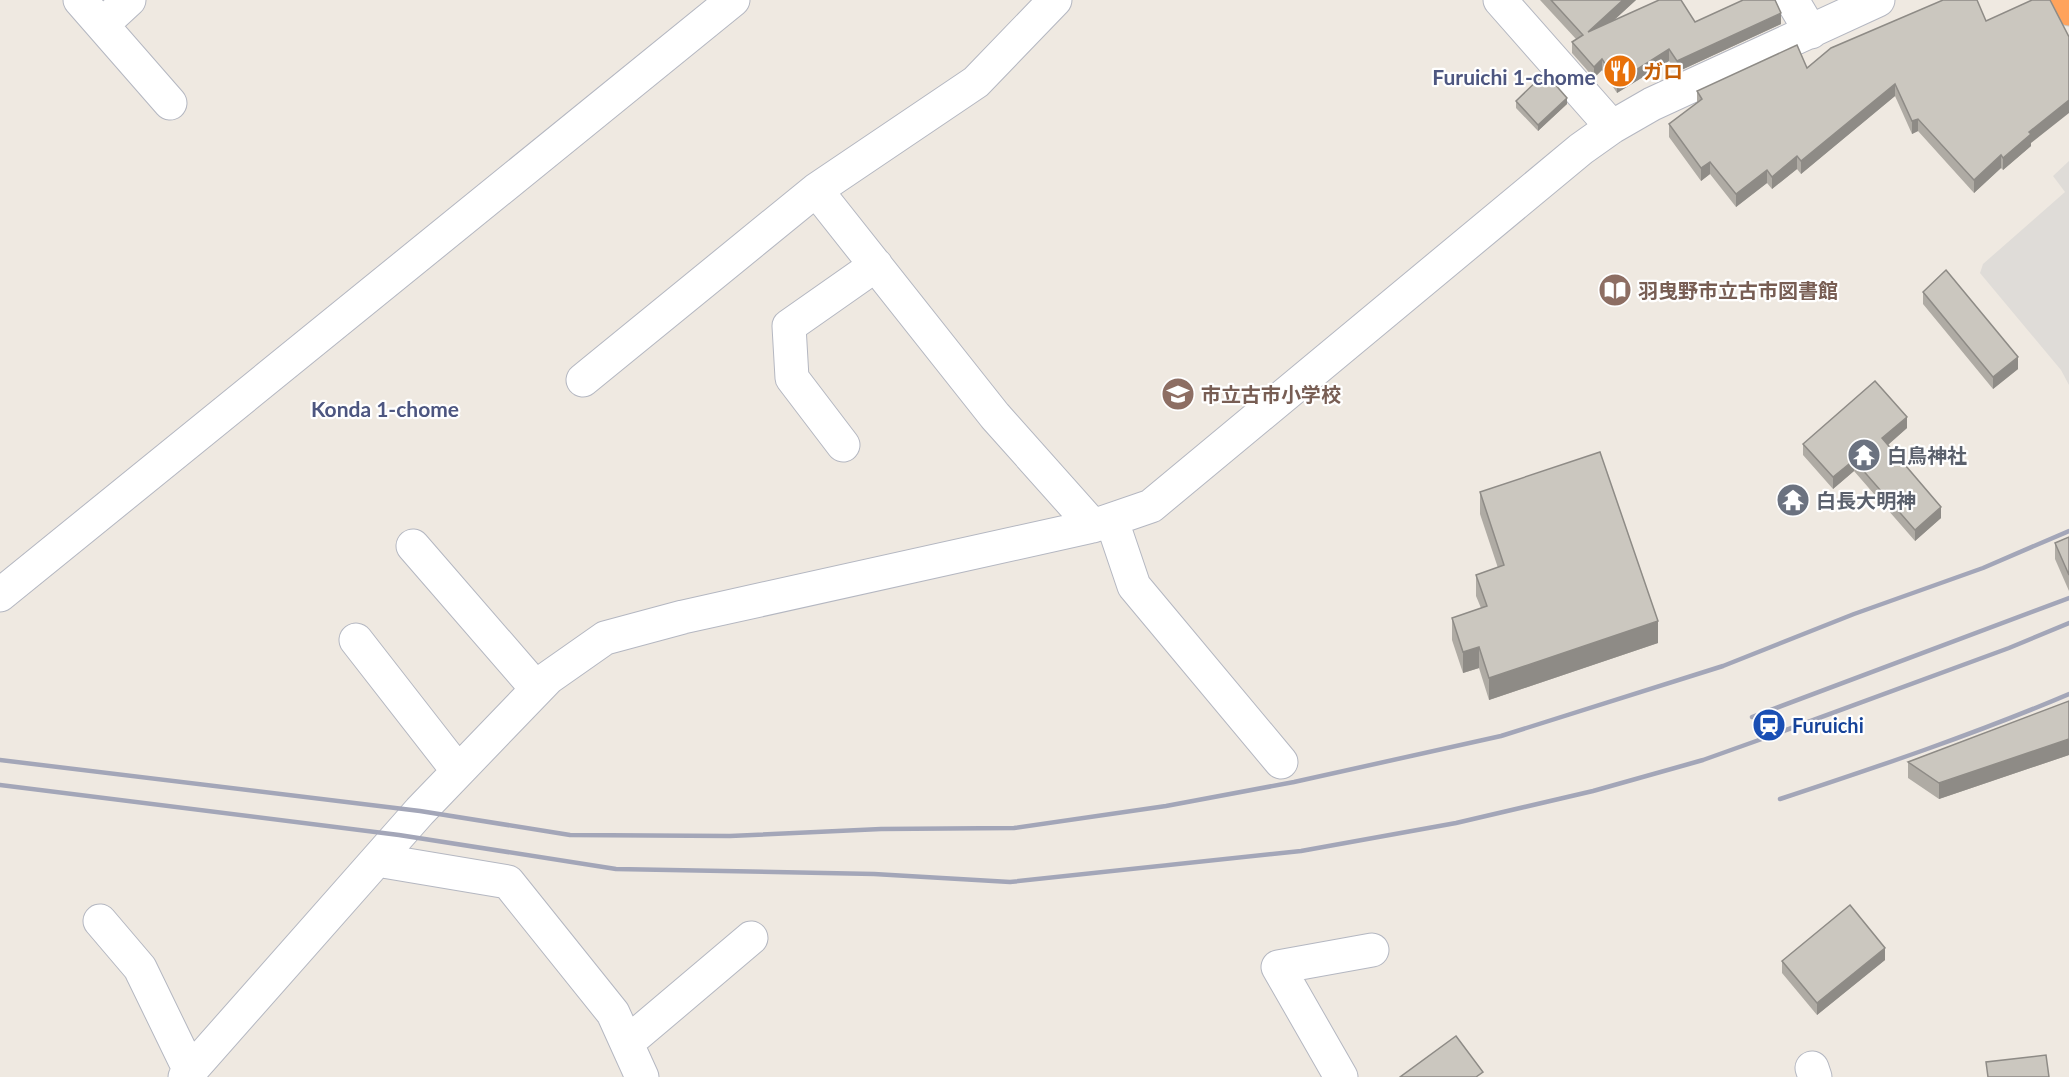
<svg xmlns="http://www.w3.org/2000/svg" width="2069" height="1077" font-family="Lato,'Noto Sans JP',sans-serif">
<rect width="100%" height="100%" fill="#efe9e1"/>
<path fill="#dfdcd8" d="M 2069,161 L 2069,385 L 2061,370 L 1980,273 L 1983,264 L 2065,192 L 2053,176 Z"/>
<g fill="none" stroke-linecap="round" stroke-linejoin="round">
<g stroke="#b4b7c1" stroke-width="35">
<path id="street" d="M 80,0 L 170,103
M 1055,0 L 976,82 L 816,190 L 995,416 L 1093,526
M 1500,0 L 1612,127
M 1792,0 L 1811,32
M 102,25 L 129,0
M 583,380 L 816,190
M 843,445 L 792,378 L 789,326 L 876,265
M 1112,521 L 1134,586 L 1281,762
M 413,546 L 537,689
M 0,595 L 733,0
M 356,640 L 458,771
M 377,860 L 508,882 L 613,1013 L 642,1077
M 100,921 L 140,968 L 190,1071
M 627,1043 L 751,938
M 1812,1068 L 1815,1077
M 185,1077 L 420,811 L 548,678 L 605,638 L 683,617 L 1093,526 L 1151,506 L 1581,149 L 1612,127 L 1652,104 L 1878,0
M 1341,1077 L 1278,967 L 1372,950"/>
</g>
<g stroke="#c9c9c9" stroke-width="35">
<path id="highway" d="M 2064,0 L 2069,9"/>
</g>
<use href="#street" stroke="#fff" stroke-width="33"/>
<use href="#highway" stroke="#ffa35c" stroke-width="33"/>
<path stroke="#a3a6b8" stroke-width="4.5" d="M 1752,717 L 2069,598
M 0,760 L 420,811 L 570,835 L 730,836 L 881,829 L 1014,828 L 1166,806 L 1294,782 L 1501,736 L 1723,666 L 1854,614 L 1983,568 L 2069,531
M 0,785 L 399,835 L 616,869 L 874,874 L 1010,882 L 1301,851 L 1456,823 L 1593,791 L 1703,760 L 1759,740 L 2009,648 L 2069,623
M 1780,799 C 1877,767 1975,734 2069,694"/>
</g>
<path fill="#afaba4" d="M 1540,0 L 1636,0 L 1613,21 L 1781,24 L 1677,72 L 1669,61 L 1617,93 L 1602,70 L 1594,78 L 1572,53 L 1572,42 L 1576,39 Z
M 1831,48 L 2031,143 L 2031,146 L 2003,170 L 2001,168 L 1974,193 L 1918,131 L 1912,134 L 1895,96 L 1801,174 L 1797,169 L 1772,189 L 1767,183 L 1736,207 L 1710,174 L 1701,181 L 1669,137 L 1669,124 L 1697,103 L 1697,91 L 1807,68 Z
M 1516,101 L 1567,104 L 1538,131 L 1516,108 Z
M 1923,292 L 2018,369 L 1993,389 L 1923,304 Z
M 1907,428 L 1888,445 L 1941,518 L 1915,541 L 1854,471 L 1833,489 L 1803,455 L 1803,444 Z
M 1480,492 L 1658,643 L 1489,700 L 1479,668 L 1463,673 L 1452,640 L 1452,618 L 1481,608 L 1476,596 L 1476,575 L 1498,568 L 1480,514 Z
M 2069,537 L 2069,591 L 2055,559 L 2055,543 Z
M 2069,701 L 2069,755 L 1939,799 L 1908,778 L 1908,762 Z
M 1885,960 L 1817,1015 L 1782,973 L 1782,961 Z"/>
<path fill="#8e8b86" d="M 1623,0 L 1636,0 L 1588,44 L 1588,32 Z
M 1781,13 L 1781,24 L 1677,72 L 1677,61 Z
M 1669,49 L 1669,61 L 1617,93 L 1617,82 Z
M 1602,59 L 1602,70 L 1594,78 L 1594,67 Z
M 1895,84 L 1895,96 L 1801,174 L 1801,161 Z
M 1567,98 L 1567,104 L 1538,131 L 1538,125 Z
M 2069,100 L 2069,113 L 2031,143 L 2031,146 L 2003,170 L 2003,158 L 2029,132 Z
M 1918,119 L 1918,131 L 1912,134 L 1912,121 Z
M 2001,155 L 2001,168 L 1974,193 L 1974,180 Z
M 1797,156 L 1797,169 L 1772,189 L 1772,177 Z
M 1710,162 L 1710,174 L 1701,181 L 1701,168 Z
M 1767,170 L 1767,183 L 1736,207 L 1736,194 Z
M 2018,357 L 2018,369 L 1993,389 L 1993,377 Z
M 1907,417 L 1907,428 L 1882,450 L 1882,438 Z
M 1854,460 L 1854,471 L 1833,489 L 1833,477 Z
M 1941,507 L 1941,518 L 1915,541 L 1915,530 Z
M 1658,621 L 1658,643 L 1489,700 L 1489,678 Z
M 1479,647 L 1479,668 L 1463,673 L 1463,652 Z
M 2069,739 L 2069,755 L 1939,799 L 1939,783 Z
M 1885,948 L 1885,960 L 1817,1015 L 1817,1003 Z"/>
<path fill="#cbc7bf" stroke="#8e8b86" stroke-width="1.5" d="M 1551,0 L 1623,0 L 1588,32 L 1659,0 L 1681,0 L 1695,22 L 1743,0 L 1775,0 L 1781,13 L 1677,61 L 1669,49 L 1617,82 L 1602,59 L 1594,67 L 1572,42 L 1583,35 Z
M 1943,0 L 1977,0 L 1986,21 L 2032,0 L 2050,0 L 2069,37 L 2069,100 L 2029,132 L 2031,134 L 2003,158 L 2001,155 L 1974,180 L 1918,119 L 1912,121 L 1895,84 L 1801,161 L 1797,156 L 1772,177 L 1767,170 L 1736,194 L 1710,162 L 1701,168 L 1669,124 L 1702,99 L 1697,91 L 1797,45 L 1807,68 L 1831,48 Z
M 1545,73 L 1567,98 L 1538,125 L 1516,101 Z
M 1946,270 L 2018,357 L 1993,377 L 1923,292 Z
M 1875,381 L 1907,417 L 1882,438 L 1941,507 L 1915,530 L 1854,460 L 1833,477 L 1803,444 Z
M 1600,452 L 1658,621 L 1489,678 L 1479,647 L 1463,652 L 1452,618 L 1487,606 L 1476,575 L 1504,565 L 1480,492 Z
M 2069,537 L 2069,575 L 2055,543 Z
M 2069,701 L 2069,739 L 1939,783 L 1908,762 Z
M 1850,905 L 1885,948 L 1817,1003 L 1782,961 Z
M 1456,1036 L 1483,1072 L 1476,1077 L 1400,1077 Z
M 2046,1055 L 2049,1077 L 1988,1077 L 1986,1062 Z"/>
<defs>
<g id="restaurant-disc" transform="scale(1.725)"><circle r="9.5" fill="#e8710a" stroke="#fff"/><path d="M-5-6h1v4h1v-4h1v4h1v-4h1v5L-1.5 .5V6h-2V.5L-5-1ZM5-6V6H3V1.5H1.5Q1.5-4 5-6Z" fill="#fff"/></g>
<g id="library-disc" transform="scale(1.725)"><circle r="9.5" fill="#8d6e63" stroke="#fff"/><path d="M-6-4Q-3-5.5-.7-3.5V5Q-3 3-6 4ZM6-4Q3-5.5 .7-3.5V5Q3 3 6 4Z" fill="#fff"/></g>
<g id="school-disc" transform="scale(1.725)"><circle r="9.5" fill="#8d6e63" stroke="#fff"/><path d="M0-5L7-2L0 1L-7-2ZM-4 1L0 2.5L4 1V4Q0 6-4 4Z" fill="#fff"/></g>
<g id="temple-disc" transform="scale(1.725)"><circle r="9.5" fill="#6b7280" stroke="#fff"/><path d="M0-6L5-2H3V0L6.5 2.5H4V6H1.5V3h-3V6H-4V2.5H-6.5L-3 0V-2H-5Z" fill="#fff"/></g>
<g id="station-disc" transform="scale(1.725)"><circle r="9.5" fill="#1a4fb4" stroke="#fff"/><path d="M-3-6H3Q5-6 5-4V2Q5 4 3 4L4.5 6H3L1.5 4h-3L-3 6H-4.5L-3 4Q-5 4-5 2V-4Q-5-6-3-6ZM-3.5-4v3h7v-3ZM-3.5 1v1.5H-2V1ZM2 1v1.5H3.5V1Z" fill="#fff"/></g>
</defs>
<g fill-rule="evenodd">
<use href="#restaurant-disc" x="1620" y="71"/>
<use href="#library-disc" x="1615" y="290"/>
<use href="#school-disc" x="1178" y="394"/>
<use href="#temple-disc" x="1864" y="455"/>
<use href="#temple-disc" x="1793" y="500"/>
<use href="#station-disc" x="1769" y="725"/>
</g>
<g text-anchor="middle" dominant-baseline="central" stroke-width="4.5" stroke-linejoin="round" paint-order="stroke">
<g font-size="20" font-weight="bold" fill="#c56008" stroke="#fff" text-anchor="start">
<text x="1643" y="71">ガロ</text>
</g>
<g font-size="20" font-weight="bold" fill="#785e54" stroke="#fff" text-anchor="start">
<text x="1638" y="290">羽曳野市立古市図書館</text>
<text x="1201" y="394">市立古市小学校</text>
</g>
<g font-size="20" font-weight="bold" fill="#5b616d" stroke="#fff" text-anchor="start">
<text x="1887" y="455">白鳥神社</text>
<text x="1816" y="500">白長大明神</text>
</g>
<g font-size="20" font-weight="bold" fill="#164399" stroke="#fff" text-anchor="start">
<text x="1792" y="725">Furuichi</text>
</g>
<g font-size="21" font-weight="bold" fill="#4d5680" stroke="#fff">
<text x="1514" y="76">Furuichi 1-chome</text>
<text x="385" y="408">Konda 1-chome</text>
</g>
</g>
</svg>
